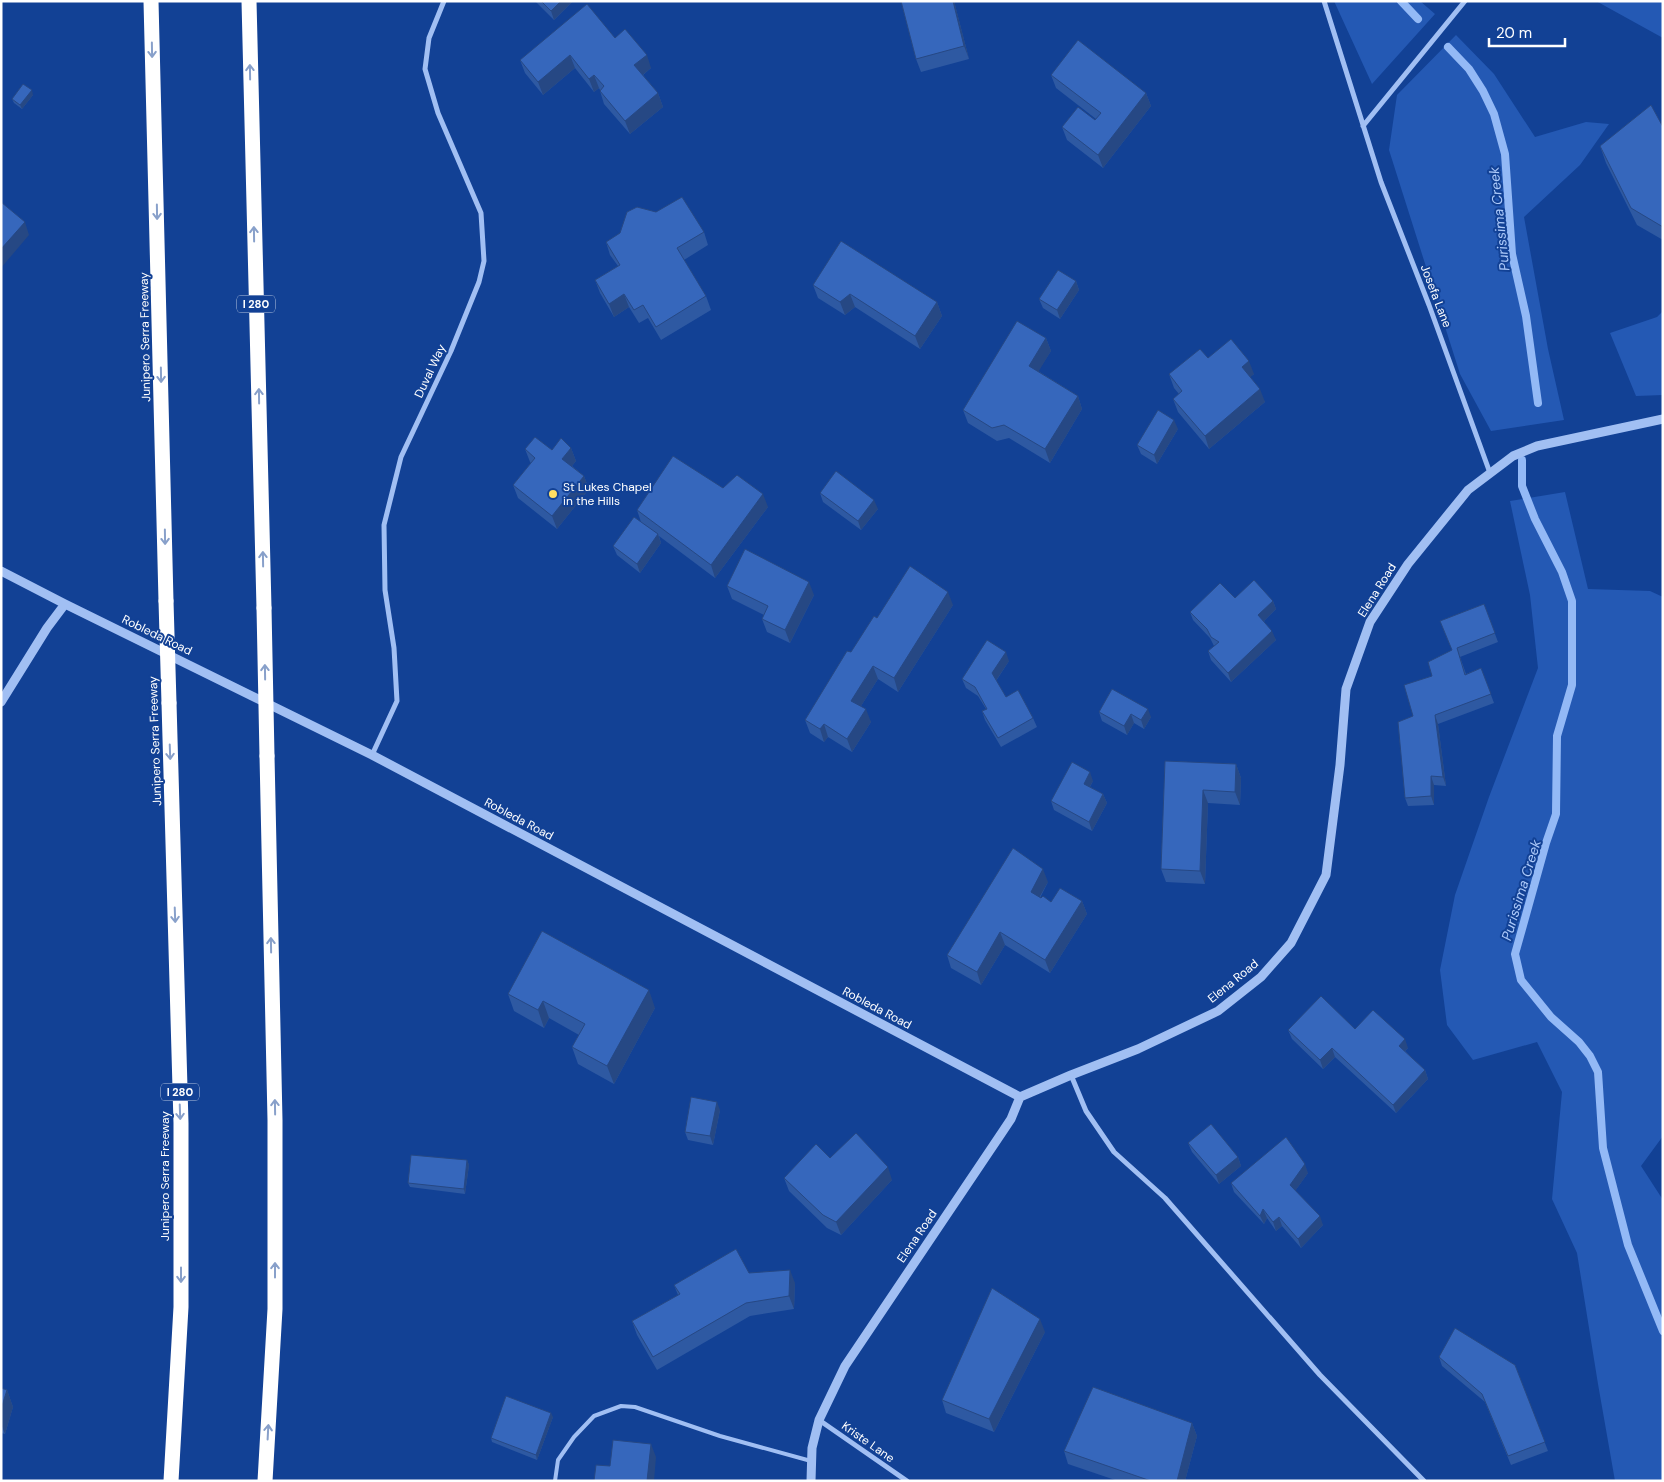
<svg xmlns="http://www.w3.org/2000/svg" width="1664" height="1482" font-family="'DM Sans',sans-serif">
<rect width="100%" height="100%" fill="#124195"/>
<path fill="#2459b4" d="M 1334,1 L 1420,1 L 1435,14 L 1372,84 Z
M 1596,1 L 1663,1 L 1663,38 Z
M 1456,35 L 1494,74 L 1535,137 L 1586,122 L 1609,124 L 1580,165 L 1524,217 L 1548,349 L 1564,420 L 1491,431 L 1460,374 L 1389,150 L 1397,95 Z
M 1663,311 L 1663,395 L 1636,396 L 1610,333 L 1657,317 Z
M 1565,492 L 1588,589 L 1650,591 L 1663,597 L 1663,1136 L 1641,1166 L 1663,1200 L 1663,1481 L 1615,1481 L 1598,1384 L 1577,1253 L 1552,1199 L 1562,1092 L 1537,1042 L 1473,1060 L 1447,1025 L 1440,970 L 1455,895 L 1489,797 L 1538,668 L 1530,595 L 1510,501 Z"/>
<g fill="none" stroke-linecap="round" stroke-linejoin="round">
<path stroke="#93b9f6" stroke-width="8" d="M 1401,1 L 1418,19
M 1448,47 L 1469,69 L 1483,91 L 1494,114 L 1505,154 L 1512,254 L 1526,316 L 1538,403
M 1522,460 L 1522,486 L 1535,519 L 1562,572 L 1572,601 L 1572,685 L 1557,736 L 1556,814 L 1546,843 L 1515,954 L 1521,980 L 1551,1017 L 1579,1042 L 1590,1056 L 1598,1072 L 1603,1148 L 1628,1245 L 1663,1331"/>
<path stroke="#a1bff3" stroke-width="4" d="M 555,1481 L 558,1460 L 574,1437 L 594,1416 L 621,1406 L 635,1407 L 720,1436 L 811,1461"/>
<path stroke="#a1bff3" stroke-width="5" d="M 1324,1 L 1381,182 L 1429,305 L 1490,473
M 1363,126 L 1465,1
M 372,755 L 397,701 L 394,648 L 385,590 L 384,525 L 401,457 L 451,351 L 479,282 L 484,261 L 481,213 L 438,113 L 425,69 L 429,38 L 444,1
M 1071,1075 L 1086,1111 L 1114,1152 L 1165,1198 L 1320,1375 L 1424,1481
M 819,1420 L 907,1481"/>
<path stroke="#a1bff3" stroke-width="9" d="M 1,571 L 65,604 L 372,755 L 1020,1097
M 1,702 L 47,628 L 65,604
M 811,1481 L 812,1448 L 819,1420 L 845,1366 L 1003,1131 L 1011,1119 L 1020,1097 L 1071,1075 L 1138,1049 L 1218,1011 L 1261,977 L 1291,943 L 1326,875 L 1340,765 L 1346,689 L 1370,622 L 1408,564 L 1468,490 L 1513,456 L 1537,446 L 1663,419"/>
<path stroke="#fff" stroke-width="15" d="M 151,1 L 166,601
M 249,1 L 264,608
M 169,703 L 181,1123 L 181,1307 L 171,1481
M 265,1481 L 275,1309 L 275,1120 L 267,756"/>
<path stroke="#fff" stroke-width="15" d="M 166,601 L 169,703
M 264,608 L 267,756"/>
</g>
<path fill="#2e59a2" d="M 535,1 L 573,1 L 554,20 Z
M 901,1 L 954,1 L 969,59 L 921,72 L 916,59 Z
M 615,38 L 651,68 L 643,75 L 658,93 L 663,107 L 630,134 L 604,104 L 600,91 L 600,90 L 599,88 L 594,92 L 575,68 L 543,95 L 525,73 L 520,60 Z
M 1051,75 L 1146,93 L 1151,106 L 1103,168 L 1067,140 L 1062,127 L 1095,120 L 1096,119 L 1056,88 Z
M 33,95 L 22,109 L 14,103 L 12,99 Z
M 1663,127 L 1663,240 L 1637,225 L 1606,163 L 1600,146 Z
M 704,232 L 708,245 L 684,260 L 706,296 L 711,310 L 661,340 L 648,318 L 639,323 L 629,307 L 614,317 L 600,293 L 595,280 L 618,266 L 610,255 L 606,242 Z
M 1076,281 L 1079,290 L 1060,319 L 1043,308 L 1039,299 Z
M 813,285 L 937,302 L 942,316 L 920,349 L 855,307 L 845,315 L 818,298 Z
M 1046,338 L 1051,351 L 1038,371 L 1078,396 L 1082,409 L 1050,463 L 1009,438 L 997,441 L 968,423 L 963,410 Z
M 1208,358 L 1254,374 L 1250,377 L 1265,402 L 1209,449 L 1178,412 L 1173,399 L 1179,394 L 1174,388 L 1169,374 Z
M 1178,429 L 1157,464 L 1141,454 L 1137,445 Z
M 571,448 L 576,461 L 572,466 L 584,476 L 589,489 L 557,529 L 518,498 L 513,485 L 531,463 L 530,462 L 525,449 L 552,450 Z
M 723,488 L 768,507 L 715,578 L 659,536 L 661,543 L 640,573 L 617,555 L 613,546 L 641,522 L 637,510 Z
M 820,493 L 878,509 L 861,530 L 823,502 Z
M 727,586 L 814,595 L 790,643 L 767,632 L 762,619 L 764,615 L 732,599 Z
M 1235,598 L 1273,601 L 1276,609 L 1264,621 L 1276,640 L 1231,682 L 1211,660 L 1208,651 L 1214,646 L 1210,638 L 1193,620 L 1190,612 Z
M 1484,604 L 1498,642 L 1460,657 L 1466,674 L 1481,668 L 1494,703 L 1438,724 L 1446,786 L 1434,785 L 1434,805 L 1408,806 L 1405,798 L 1413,716 L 1432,676 L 1452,650 L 1440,621 Z
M 953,605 L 898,692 L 878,679 L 861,706 L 871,722 L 852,752 L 828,737 L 824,742 L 810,733 L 805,720 L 851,652 L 877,618 Z
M 1009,661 L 996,681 L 1006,697 L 1033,718 L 1037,727 L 1001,747 L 985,720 L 982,711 L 986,709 L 978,696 L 966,688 L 962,679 Z
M 1112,689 L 1151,717 L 1144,729 L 1134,723 L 1127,735 L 1102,721 L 1099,712 Z
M 1165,761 L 1236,764 L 1241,778 L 1240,805 L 1208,803 L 1205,884 L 1166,882 L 1161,869 Z
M 1093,781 L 1090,787 L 1103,794 L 1107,803 L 1092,831 L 1054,810 L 1051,801 Z
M 1048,882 L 1040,898 L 1051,902 L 1082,901 L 1087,914 L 1050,973 L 1005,945 L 981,985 L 951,968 L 947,955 Z
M 508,994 L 655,1008 L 614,1084 L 578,1064 L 572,1047 L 579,1035 L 549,1018 L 544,1028 L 514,1011 Z
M 1355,1029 L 1408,1048 L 1405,1051 L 1425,1070 L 1428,1079 L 1396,1113 L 1335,1057 L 1323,1069 L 1292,1039 L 1288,1030 Z
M 720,1110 L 713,1145 L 688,1140 L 685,1132 Z
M 1188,1143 L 1238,1157 L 1241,1166 L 1219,1184 L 1192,1152 Z
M 830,1158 L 892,1180 L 841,1235 L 827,1228 L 789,1191 L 784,1178 Z
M 467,1160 L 469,1165 L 465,1194 L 410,1187 L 408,1183 Z
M 1308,1173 L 1295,1191 L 1323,1225 L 1301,1248 L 1282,1226 L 1276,1231 L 1267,1218 L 1264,1224 L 1234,1192 L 1231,1183 Z
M 749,1273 L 795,1283 L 794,1309 L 750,1316 L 657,1370 L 637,1335 L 632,1321 L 678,1295 L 674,1285 Z
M 1045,1332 L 994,1432 L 946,1413 L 942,1400 Z
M 1439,1357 L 1515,1365 L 1548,1451 L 1511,1465 L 1485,1402 L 1442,1366 Z
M 1,1388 L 7,1390 L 13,1407 L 5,1434 L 1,1433 Z
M 553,1417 L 537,1460 L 492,1442 L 491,1438 Z
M 1192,1423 L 1197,1436 L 1185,1481 L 1118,1481 L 1068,1464 L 1064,1451 Z"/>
<path fill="#264884" d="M 561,1 L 573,1 L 554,20 L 551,11 Z
M 953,1 L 954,1 L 969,59 L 964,46 Z
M 570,55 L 575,68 L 543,95 L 538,82 Z
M 647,55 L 651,68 L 639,78 L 634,65 Z
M 594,75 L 599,88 L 594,92 L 589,79 Z
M 32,90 L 33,95 L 22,109 L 20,105 Z
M 658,93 L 663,107 L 630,134 L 625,121 Z
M 1146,93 L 1151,106 L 1103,168 L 1098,155 Z
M 25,222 L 29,235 L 1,268 L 1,249 Z
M 1076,281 L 1079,290 L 1060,319 L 1057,310 Z
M 624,294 L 629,307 L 614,317 L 609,304 Z
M 850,294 L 855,307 L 845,315 L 840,302 Z
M 937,302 L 942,316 L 920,349 L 915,336 Z
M 1046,338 L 1051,351 L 1034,379 L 1029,366 Z
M 1249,361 L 1254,374 L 1247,380 L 1242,367 Z
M 1260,389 L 1265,402 L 1209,449 L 1205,436 Z
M 1078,396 L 1082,409 L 1050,463 L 1045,449 Z
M 1174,420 L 1178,429 L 1157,464 L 1154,455 Z
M 571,448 L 576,461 L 567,472 L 562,459 Z
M 584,476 L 589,489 L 557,529 L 552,516 Z
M 763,494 L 768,507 L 715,578 L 711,565 Z
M 874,500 L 878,509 L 861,530 L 858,521 Z
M 658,534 L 661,543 L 640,573 L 637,564 Z
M 809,582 L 814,595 L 790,643 L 785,630 Z
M 948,592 L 953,605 L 898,692 L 894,678 Z
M 1273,601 L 1276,609 L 1261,624 L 1258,615 Z
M 1272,631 L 1276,640 L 1231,682 L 1228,673 Z
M 1006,652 L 1009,661 L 995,682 L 992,673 Z
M 873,666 L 878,679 L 856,714 L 851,701 Z
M 866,709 L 871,722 L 852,752 L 847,739 Z
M 1148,709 L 1151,717 L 1144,729 L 1141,720 Z
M 1131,714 L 1134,723 L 1127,735 L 1124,726 Z
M 1435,715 L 1438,724 L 1446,786 L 1443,777 Z
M 824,724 L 828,737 L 824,742 L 820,729 Z
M 1236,764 L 1241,778 L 1240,805 L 1235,792 Z
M 1090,772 L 1093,781 L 1087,792 L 1084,784 Z
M 1431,776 L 1434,785 L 1434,805 L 1431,796 Z
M 1203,790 L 1208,803 L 1205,884 L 1200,871 Z
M 1103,794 L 1107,803 L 1092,831 L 1089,822 Z
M 1043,869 L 1048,882 L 1035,905 L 1031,892 Z
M 1082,901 L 1087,914 L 1050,973 L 1045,960 Z
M 1000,932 L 1005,945 L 981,985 L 977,972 Z
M 649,990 L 655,1008 L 614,1084 L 607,1066 Z
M 543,1001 L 549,1018 L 544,1028 L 538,1010 Z
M 1405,1039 L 1408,1048 L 1402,1054 L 1399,1046 Z
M 1332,1048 L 1335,1057 L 1323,1069 L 1320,1060 Z
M 1425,1070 L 1428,1079 L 1396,1113 L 1393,1105 Z
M 717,1102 L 720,1110 L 713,1145 L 710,1136 Z
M 1238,1157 L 1241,1166 L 1219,1184 L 1216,1175 Z
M 467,1160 L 469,1165 L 465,1194 L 464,1189 Z
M 1305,1164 L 1308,1173 L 1293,1194 L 1290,1185 Z
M 888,1167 L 892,1180 L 841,1235 L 836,1222 Z
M 1263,1209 L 1267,1218 L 1264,1224 L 1260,1216 Z
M 1320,1216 L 1323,1225 L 1301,1248 L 1298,1239 Z
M 1279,1217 L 1282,1226 L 1276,1231 L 1273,1222 Z
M 790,1270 L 795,1283 L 794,1309 L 789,1296 Z
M 1040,1319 L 1045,1332 L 994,1432 L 989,1419 Z
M 7,1390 L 13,1407 L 5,1434 L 1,1424 L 1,1409 Z
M 551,1413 L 553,1417 L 537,1460 L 536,1455 Z
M 1192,1423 L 1197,1436 L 1185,1481 L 1177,1481 Z
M 651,1444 L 656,1457 L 654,1481 L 647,1481 Z"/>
<path fill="#3667bc" stroke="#264884" d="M 541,1 L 561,1 L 551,11 Z
M 901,1 L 953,1 L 964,46 L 916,59 Z
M 587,4 L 615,38 L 625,29 L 647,55 L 634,65 L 658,93 L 625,121 L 600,91 L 604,86 L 594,75 L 589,79 L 570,55 L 538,82 L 520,60 Z
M 1078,40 L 1146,93 L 1098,155 L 1062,127 L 1078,107 L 1095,120 L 1101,113 L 1051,75 Z
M 23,84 L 32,90 L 20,105 L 12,99 Z
M 1651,105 L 1663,127 L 1663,227 L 1631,208 L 1600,146 Z
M 682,197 L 704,232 L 677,248 L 706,296 L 656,327 L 643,305 L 634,310 L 624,294 L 609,304 L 595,280 L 620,265 L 606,242 L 620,233 L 627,212 L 637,207 L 656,212 Z
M 1,202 L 25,222 L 1,249 Z
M 841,241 L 937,302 L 915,336 L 850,294 L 840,302 L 813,285 Z
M 1058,270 L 1076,281 L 1057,310 L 1039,299 Z
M 1017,321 L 1046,338 L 1029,366 L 1078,396 L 1045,449 L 1004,425 L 992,428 L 963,410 Z
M 1231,339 L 1249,361 L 1242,367 L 1260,389 L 1205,436 L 1173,399 L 1182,391 L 1169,374 L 1200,349 L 1208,358 Z
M 1158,410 L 1174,420 L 1154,455 L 1137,445 Z
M 535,437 L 552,450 L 561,438 L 571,448 L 562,459 L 584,476 L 552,516 L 513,485 L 535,458 L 525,449 Z
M 673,456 L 723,488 L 737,475 L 763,494 L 711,565 L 637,510 Z
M 836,471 L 874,500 L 858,521 L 820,493 Z
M 634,517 L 658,534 L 637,564 L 613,546 Z
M 745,549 L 809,582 L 785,630 L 762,619 L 768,606 L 727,586 Z
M 910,566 L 948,592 L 894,678 L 873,666 L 851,701 L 866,709 L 847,739 L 824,724 L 820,729 L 805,720 L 847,651 L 851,652 L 874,616 L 877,618 Z
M 1254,580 L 1273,601 L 1258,615 L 1272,631 L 1228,673 L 1208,651 L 1219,642 L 1211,637 L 1207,629 L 1190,612 L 1220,583 L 1235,598 Z
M 1484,604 L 1495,633 L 1457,648 L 1465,675 L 1481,668 L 1491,694 L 1435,715 L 1443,777 L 1431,776 L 1431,796 L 1405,798 L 1398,722 L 1413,716 L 1404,685 L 1432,676 L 1428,662 L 1452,650 L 1440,621 Z
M 987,640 L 1006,652 L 992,673 L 1006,697 L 1018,690 L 1033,718 L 998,738 L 982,711 L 987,709 L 975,687 L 962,679 Z
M 1112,689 L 1148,709 L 1141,720 L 1131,714 L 1124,726 L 1099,712 Z
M 1165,761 L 1236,764 L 1235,792 L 1203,790 L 1200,871 L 1161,869 Z
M 1072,762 L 1090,772 L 1084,784 L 1103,794 L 1089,822 L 1051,801 Z
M 1013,848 L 1043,869 L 1031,892 L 1041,898 L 1043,896 L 1051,902 L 1060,888 L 1082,901 L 1045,960 L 1000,932 L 977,972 L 947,955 Z
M 542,931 L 649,990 L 607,1066 L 572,1047 L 585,1024 L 543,1001 L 538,1010 L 508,994 Z
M 1321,996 L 1355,1029 L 1373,1010 L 1405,1039 L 1399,1046 L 1425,1070 L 1393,1105 L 1332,1048 L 1320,1060 L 1288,1030 Z
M 691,1097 L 717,1102 L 710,1136 L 685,1132 Z
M 1211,1124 L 1238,1157 L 1216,1175 L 1188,1143 Z
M 856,1133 L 888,1167 L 836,1222 L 823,1215 L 784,1178 L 816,1144 L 830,1158 Z
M 1286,1137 L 1305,1164 L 1290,1185 L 1320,1216 L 1298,1239 L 1279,1217 L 1273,1222 L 1263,1209 L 1260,1216 L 1231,1183 Z
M 411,1155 L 467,1160 L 464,1189 L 408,1183 Z
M 736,1249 L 749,1273 L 790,1270 L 789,1296 L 746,1303 L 653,1357 L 632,1321 L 680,1294 L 674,1285 Z
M 992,1288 L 1040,1319 L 989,1419 L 942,1400 Z
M 1455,1328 L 1515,1365 L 1545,1442 L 1508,1456 L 1482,1394 L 1439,1357 Z
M 1093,1387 L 1192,1423 L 1177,1481 L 1151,1481 L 1064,1451 Z
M 1,1388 L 7,1390 L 1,1409 Z
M 506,1396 L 551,1413 L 536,1455 L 491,1438 Z
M 613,1440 L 651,1444 L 647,1481 L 594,1481 L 596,1465 L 610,1466 Z"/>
<defs><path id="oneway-shaft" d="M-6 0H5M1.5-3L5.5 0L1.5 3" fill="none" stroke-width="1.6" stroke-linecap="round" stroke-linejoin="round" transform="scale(1.25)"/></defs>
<g stroke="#88a0ca">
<use href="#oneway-shaft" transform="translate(152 50) rotate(89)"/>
<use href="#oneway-shaft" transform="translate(250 72) rotate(-91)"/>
<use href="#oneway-shaft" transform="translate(157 212) rotate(89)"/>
<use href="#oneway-shaft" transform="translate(254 234) rotate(-91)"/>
<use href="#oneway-shaft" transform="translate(161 375) rotate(89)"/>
<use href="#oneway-shaft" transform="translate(259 396) rotate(-91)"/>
<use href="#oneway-shaft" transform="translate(165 537) rotate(89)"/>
<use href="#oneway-shaft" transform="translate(263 559) rotate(-91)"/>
<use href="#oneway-shaft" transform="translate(265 672) rotate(-91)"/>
<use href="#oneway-shaft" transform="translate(170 752) rotate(88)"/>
<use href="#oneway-shaft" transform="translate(175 915) rotate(88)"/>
<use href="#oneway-shaft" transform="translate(271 945) rotate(-91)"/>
<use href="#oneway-shaft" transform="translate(275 1107) rotate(-91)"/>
<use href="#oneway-shaft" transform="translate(180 1112) rotate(88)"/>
<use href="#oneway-shaft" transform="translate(275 1270) rotate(-90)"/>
<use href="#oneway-shaft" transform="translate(181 1275) rotate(90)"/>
<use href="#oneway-shaft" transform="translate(268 1432) rotate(-87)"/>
</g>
<circle fill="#ffde63" stroke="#124195" stroke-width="2" cx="553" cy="494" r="5"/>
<g text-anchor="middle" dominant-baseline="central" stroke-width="4" stroke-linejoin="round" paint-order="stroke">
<g fill="#124195" stroke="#b8c6df" stroke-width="1">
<rect x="237" y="295.5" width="38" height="17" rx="4"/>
<rect x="161" y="1083.5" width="38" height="17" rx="4"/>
</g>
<g font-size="11" font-weight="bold" fill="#fff">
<text x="256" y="304">I 280</text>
<text x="180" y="1092">I 280</text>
</g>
<g font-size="12" fill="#fff" stroke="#124195">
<text transform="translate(1436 296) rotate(69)">Josefa Lane</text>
<text transform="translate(145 337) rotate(-91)">Junipero Serra Freeway</text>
<text transform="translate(430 371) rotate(-65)">Duval Way</text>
<text transform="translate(1377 590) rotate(-58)">Elena Road</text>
<text transform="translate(157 635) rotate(26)">Robleda Road</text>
<text transform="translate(155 741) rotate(-92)">Junipero Serra Freeway</text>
<text transform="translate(519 819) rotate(28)">Robleda Road</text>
<text transform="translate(1233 981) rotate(-39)">Elena Road</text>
<text transform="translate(877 1008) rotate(28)">Robleda Road</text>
<text transform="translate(165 1176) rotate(-90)">Junipero Serra Freeway</text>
<text transform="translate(917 1236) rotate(-56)">Elena Road</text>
<text transform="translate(868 1442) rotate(35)">Kriste Lane</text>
</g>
<g font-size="12" fill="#fff" stroke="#124195" text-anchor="start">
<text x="563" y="487">St Lukes Chapel<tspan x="563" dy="14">in the Hills</tspan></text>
</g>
<g font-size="14" font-style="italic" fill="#adcafa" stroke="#124195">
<text transform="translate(1499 219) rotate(-96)">Purissima Creek</text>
<text transform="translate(1521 890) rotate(-73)">Purissima Creek</text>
</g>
</g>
<rect width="1664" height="1482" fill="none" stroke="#ffffff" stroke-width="5"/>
<path d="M1489 38v8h76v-8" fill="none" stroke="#ffffff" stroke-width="2.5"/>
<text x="1496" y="38" font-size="15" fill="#ffffff" stroke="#124195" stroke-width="4" paint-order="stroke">20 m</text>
</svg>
